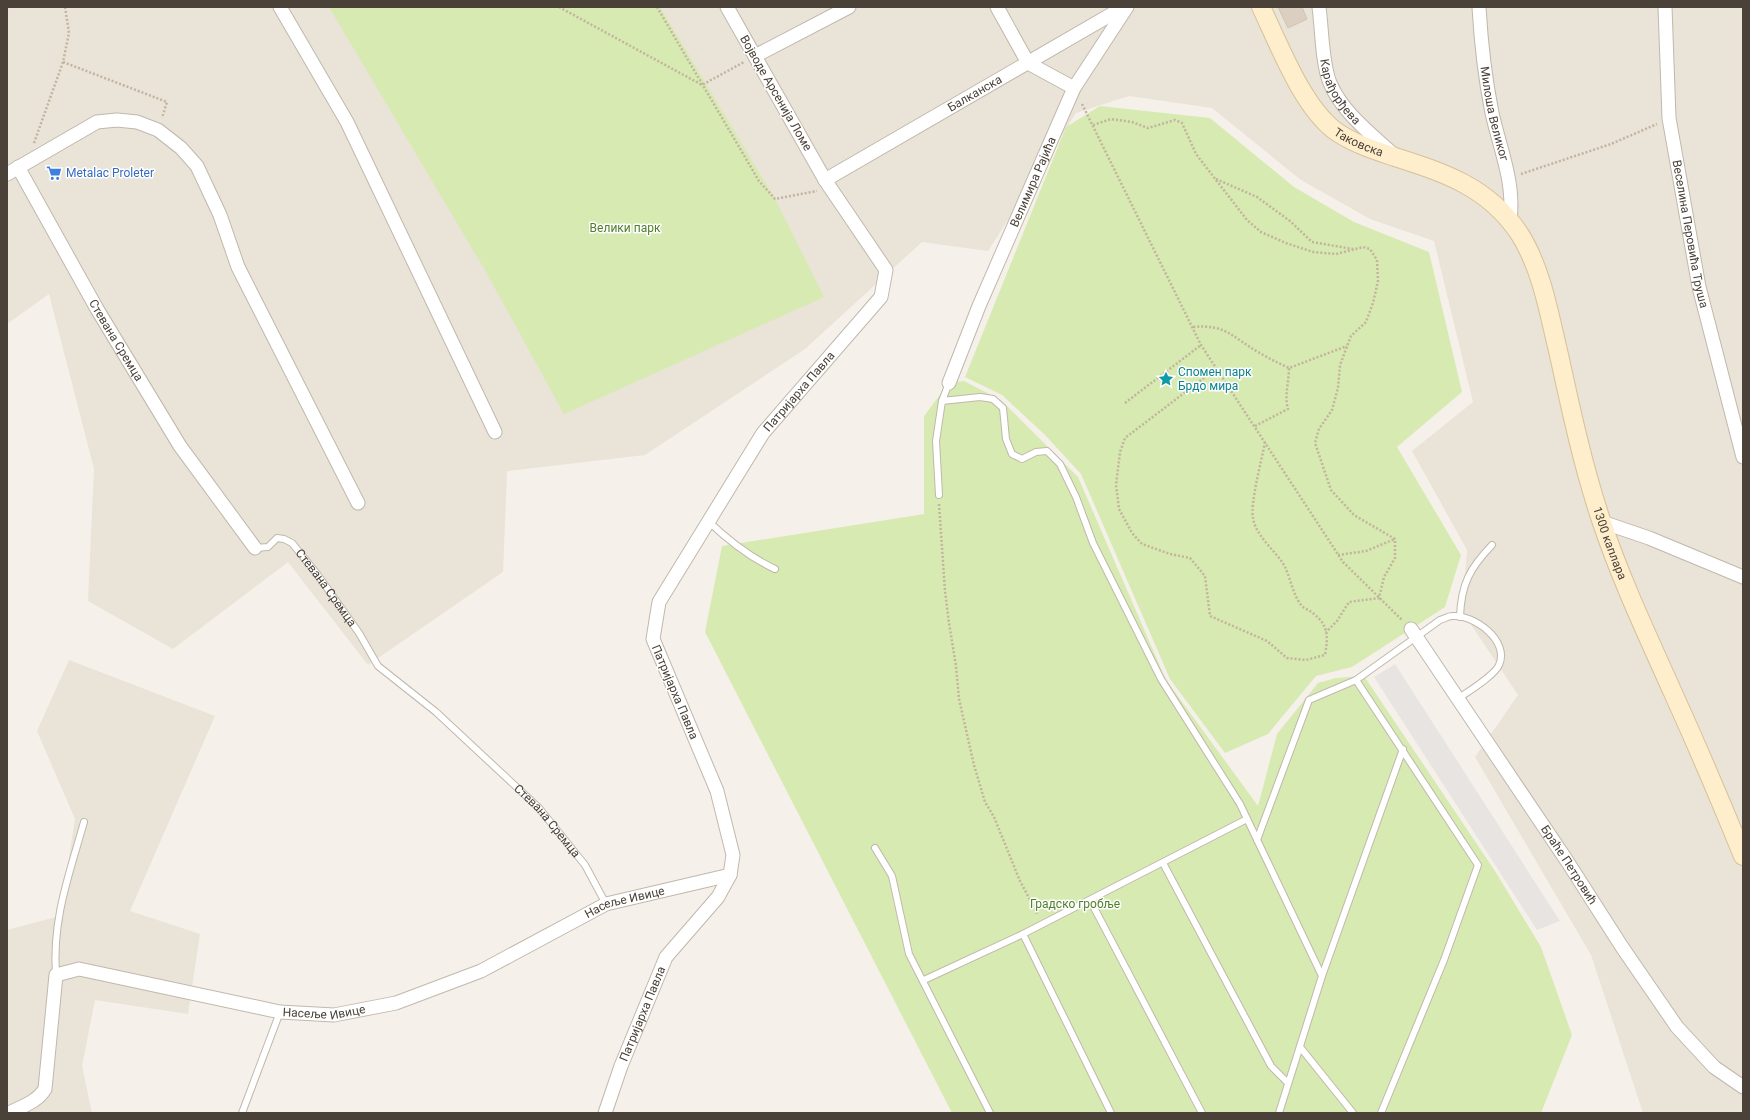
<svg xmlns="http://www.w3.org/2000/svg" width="1750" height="1120" font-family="Roboto,sans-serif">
<rect width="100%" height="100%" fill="#f5f1ea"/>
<path fill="#e9e3d8" d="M 7,7 L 1743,7 L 1743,1113 L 1643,1113 L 1591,955 L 1475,757 L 1518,695 L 1462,611 L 1467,550 L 1412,451 L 1473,402 L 1434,241 L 1370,219 L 1301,180 L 1212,108 L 1129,96 L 1076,113 L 988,251 L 922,242 L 805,349 L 645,455 L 507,471 L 503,572 L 368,665 L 288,562 L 173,649 L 88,601 L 94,469 L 49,294 L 7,324 Z
M 69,660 L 215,716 L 130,911 L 200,934 L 188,1014 L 95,1000 L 82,1066 L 92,1113 L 7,1113 L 7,930 L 60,916 L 75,819 L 37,731 Z"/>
<path fill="#d6eab2" d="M 329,7 L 660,7 L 775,199 L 824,297 L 564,414 L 486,272 Z
M 1100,106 L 1210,118 L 1294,187 L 1354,222 L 1429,252 L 1462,392 L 1397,447 L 1461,555 L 1445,607 L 1352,667 L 1316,676 L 1268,734 L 1225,753 L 1170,679 L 1081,474 L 1045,435 L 1002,395 L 965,377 L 1066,127 Z
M 964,381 L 1001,400 L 1078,477 L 1166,680 L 1258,806 L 1277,734 L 1318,683 L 1336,678 L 1364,676 L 1495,871 L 1541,947 L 1572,1035 L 1541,1113 L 952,1113 L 705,632 L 722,546 L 924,514 L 924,416 L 949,383 Z"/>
<path fill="#e7e4e2" d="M 1395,664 L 1560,921 L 1537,930 L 1374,677 Z"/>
<path fill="#dbcfc2" stroke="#d3c3b2" d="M 1278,7 L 1302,7 L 1307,19 L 1288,28 Z"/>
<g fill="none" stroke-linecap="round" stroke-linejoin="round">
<g stroke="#c1b8ac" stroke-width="8">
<g id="lane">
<path d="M 949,383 L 942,401 L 980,397 L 993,399 L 1003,408 L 1006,439 L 1012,454 L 1022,459 L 1036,452 L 1047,451 L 1060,464 L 1076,497 L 1093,543 L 1161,679 L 1240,804 L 1322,976"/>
<path d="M 939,495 L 936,441 L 942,401"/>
<path d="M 708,521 C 729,541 749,557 775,569"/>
<path id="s1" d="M 255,548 L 268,547 L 277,538 L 284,539 L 292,543 L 317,574 L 359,633 L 378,666 L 436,712 L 539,808 L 585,865 L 606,904"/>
<path d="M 1460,617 C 1461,584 1470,568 1492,545"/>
<path d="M 1257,840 L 1309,700 L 1356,680"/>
<path d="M 875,848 L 892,876 L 909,954 L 990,1113"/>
<path d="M 1163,863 L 1271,1066 L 1288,1083"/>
<path d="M 1090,900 L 1202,1113"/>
<path d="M 1023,934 L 1111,1113"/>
<path d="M 56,975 C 52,919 69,875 84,822"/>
<path d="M 924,980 L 1023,934 L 1247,819"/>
<path d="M 1300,1047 L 1353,1113"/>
<path d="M 242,1113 L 280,1012"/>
<path d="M 1279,1113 L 1322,976 L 1403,749"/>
<path d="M 1381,1113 L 1444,960 L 1478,865 L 1356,680 L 1440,620 C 1444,619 1448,616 1452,616 C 1474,614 1510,641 1499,665 C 1495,675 1469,691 1459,698"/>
</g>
</g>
<g stroke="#c1b8ac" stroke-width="15">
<g id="street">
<path d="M 280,7 L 347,122 L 495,432"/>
<path d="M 997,7 L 1028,63 L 1074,88"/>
<path id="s2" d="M 1319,7 C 1322,29 1322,64 1330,83 C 1342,112 1371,134 1394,155"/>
<path id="s3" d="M 1479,7 C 1481,42 1485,78 1492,113 C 1500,149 1515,183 1510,220"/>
<path id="s4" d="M 1665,7 L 1669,118 L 1699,287 L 1743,457"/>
<path d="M 755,56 L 849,7"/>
<path id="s5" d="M 18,167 L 97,309 L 180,446 L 255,548"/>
<path d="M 7,174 L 97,122 L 117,120 L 137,122 L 158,130 L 181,148 L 197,166 L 220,215 L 238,267 L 358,503"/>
<path id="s6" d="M 825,180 L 1124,7"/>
<path id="s7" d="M 949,383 L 979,306 L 1074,88 L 1127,7"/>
<path d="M 1602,522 L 1649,538 L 1743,577"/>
<path id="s8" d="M 1411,629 L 1567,861 L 1622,947 L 1677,1027 L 1714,1067 L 1743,1087"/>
<path id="s9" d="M 9,1113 C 23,1106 37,1102 45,1089 L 56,975 L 79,969 L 280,1012 L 334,1015 L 396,1003 L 481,971 L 606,904 L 730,875"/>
<path id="s10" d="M 605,1113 L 621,1066 L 666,957 L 718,897 L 730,875 L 733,855 L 717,791 L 653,639 L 659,602 L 763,433 L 881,297 L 886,270 L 825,180 L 727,7"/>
</g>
</g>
<g stroke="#d6c199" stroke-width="20">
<g id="secondary">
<path id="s11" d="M 1261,7 C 1279,44 1301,104 1334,130 C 1352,143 1374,150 1395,157 C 1445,173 1488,187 1519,233 C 1542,269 1549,314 1559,355 C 1571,410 1583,466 1601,520 C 1621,580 1648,637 1674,695 C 1698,748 1721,802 1743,856"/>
</g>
</g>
<path stroke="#c4b39d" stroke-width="2.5" stroke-dasharray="2 2" stroke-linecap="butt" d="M 65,7 L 69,33 L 63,62 L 167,102 L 162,118
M 559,7 L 702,85 L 744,62
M 657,7 L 759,181 L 775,199 L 817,191
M 1082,104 L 1201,345 L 1343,562 L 1402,620
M 1093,125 L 1111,119 L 1132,122 L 1148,128 L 1175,120 L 1182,123 L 1196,154 L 1247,220 L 1261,232 L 1286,243 L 1313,252 L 1336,254 L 1363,247 L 1370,249 L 1377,260 L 1378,281 L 1373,303 L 1366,322 L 1351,336 L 1340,365 L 1338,388 L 1332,410 L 1319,429 L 1315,443 L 1331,490 L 1354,515 L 1395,539 L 1395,558 L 1384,577 L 1379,598 L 1349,602 L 1337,621 L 1326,632
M 34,143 L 63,62
M 1521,174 L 1611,144 L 1657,124
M 1216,179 L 1257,197 L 1290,221 L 1312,242 L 1353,249
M 1193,327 C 1226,324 1232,337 1258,352 C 1268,358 1278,363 1289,368 L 1347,346
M 1217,368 L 1125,438 L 1120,452 L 1116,485 L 1119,509 L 1132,533 L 1142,544 L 1170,554 L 1190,558 L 1205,576 L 1210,616 L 1267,641 L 1287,658 L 1306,660 L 1325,655 C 1328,638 1329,626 1314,614 C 1310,610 1304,609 1301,605 C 1293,594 1291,581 1286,569 C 1279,553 1256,538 1253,518 C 1250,503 1262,459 1265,442
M 1125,403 L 1201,345
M 1255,426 L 1288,409 C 1284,396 1289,382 1289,368
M 939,504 L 945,591 L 949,623 L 956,666 L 959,699 L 974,765 L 985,802 L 994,817 L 1020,881 L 1038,915
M 1338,555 L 1366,551 L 1395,539"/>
<use href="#lane" stroke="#fff" stroke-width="6"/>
<use href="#street" stroke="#fff" stroke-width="13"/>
<use href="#secondary" stroke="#ffeecb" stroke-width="18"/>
</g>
<defs>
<g id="supermarket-bare" transform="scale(1.2)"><path d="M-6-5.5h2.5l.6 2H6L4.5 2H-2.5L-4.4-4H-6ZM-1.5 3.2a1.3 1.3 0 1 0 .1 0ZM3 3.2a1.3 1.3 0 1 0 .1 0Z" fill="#3f7fe0" stroke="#fff" stroke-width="2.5" paint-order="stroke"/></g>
<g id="sight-bare" transform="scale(1.2)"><path d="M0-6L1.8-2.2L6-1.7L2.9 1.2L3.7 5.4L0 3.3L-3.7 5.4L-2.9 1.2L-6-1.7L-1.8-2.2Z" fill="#0f9aa8" stroke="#fff" stroke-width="2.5" paint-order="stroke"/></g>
</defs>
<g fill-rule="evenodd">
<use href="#supermarket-bare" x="54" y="173"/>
<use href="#sight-bare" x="1166" y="379"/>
</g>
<g text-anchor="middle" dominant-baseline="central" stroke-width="3" stroke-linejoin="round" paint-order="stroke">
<g font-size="12" fill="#4a4138" stroke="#fff">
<text stroke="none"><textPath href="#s2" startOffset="89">Карађорђева</textPath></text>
<text transform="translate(776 93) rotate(60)">Војводе Арсенија Ломе</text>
<text stroke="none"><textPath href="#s6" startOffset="173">Балканска</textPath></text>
<text stroke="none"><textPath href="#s3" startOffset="108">Милоша Великог</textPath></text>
<text stroke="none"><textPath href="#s11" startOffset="172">Таковска</textPath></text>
<text stroke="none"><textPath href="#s7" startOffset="218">Велимира Рајића</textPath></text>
<text stroke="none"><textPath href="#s4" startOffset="229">Веселина Перовића Труша</textPath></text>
<text stroke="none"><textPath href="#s5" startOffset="199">Стевана Сремца</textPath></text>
<text stroke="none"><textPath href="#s10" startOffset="814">Патријарха Павла</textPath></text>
<text stroke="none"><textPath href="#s11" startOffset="684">1300 каплара</textPath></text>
<text stroke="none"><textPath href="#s1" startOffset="98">Стевана Сремца</textPath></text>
<text transform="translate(675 692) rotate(67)">Патријарха Павла</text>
<text stroke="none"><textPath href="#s1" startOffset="422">Стевана Сремца</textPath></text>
<text stroke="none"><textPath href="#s8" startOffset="284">Браће Петровић</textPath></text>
<text stroke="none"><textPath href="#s9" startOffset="756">Насеље Ивице</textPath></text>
<text stroke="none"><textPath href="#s9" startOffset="432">Насеље Ивице</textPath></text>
<text stroke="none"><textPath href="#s10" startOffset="106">Патријарха Павла</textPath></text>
</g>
<g font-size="12" fill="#366cbe" stroke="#fff" text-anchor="start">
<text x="66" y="173">Metalac Proleter</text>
</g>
<g font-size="12" fill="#507f28" stroke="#fff">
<text x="625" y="228">Велики парк</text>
<text x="1075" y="904">Градско гробље</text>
</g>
<g font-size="12" fill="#0d838f" stroke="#fff" text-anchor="start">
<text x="1178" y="372">Спомен парк<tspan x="1178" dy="14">Брдо мира</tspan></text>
</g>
</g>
<rect width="1750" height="1120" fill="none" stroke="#4a4138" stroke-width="16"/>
</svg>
